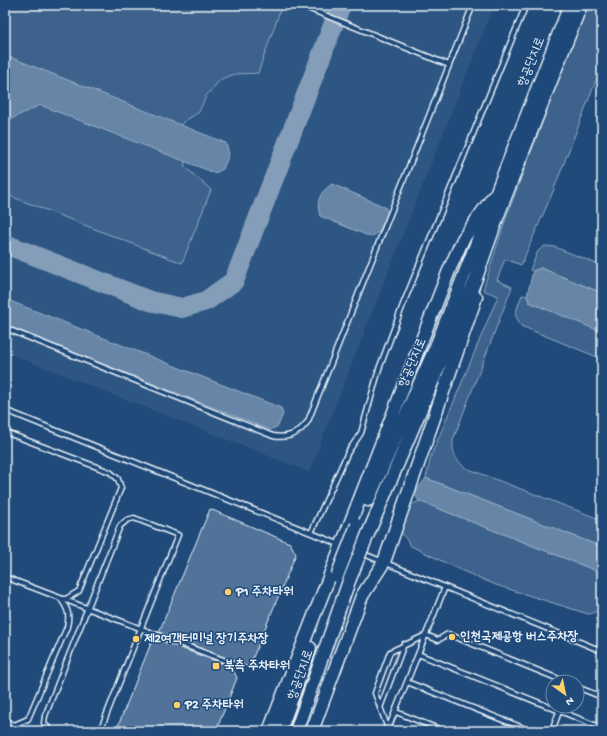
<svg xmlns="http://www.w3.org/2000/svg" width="607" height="736" font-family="'Gochi Hand','Poor Story',sans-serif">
<rect width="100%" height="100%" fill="#1f4a7a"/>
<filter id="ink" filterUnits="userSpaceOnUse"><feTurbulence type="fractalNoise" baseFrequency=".025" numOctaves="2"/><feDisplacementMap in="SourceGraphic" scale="8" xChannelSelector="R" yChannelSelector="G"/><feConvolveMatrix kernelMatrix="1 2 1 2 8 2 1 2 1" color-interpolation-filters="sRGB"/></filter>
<g filter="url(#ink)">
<path fill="#2e5683" d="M 5,5 L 494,5 L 309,472 L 5,352 Z"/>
<path fill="#3c628c" stroke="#92aac2" d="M 5,5 L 282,5 L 258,73 L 235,74 L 221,79 L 206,96 L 199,112 L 182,123 L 185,167 L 211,190 L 182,263 L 5,194 Z
M 587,5 L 602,5 L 602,65 L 552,194 L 521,265 L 505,259 L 497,280 L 512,287 L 453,440 C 452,453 456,461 466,468 L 602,520 L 602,547 L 426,478 L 431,456 L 498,296 L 483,290 L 507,215 Z
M 545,246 L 555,247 L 602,266 L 602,293 L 541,268 L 533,271 L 530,270 L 538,251 Z
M 522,295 L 527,296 L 529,302 L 602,332 L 602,359 L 521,326 L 515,314 Z
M 419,501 L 602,573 C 602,586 607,613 588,614 L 496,585 L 458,569 L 411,546 L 401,532 L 409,506 Z"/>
<path fill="#6685a7" stroke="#9ab0c7" d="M 5,55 L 226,143 L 229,154 L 223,169 L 215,173 L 40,105 L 5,122 L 5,95 L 8,93 L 5,92 Z
M 332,184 L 385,207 L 388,213 L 379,232 L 371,237 L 320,216 C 316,201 319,193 332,184 Z
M 541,268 L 602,293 L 602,332 L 529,302 L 527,296 L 533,271 Z
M 5,299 L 281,408 L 283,414 L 278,426 L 270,430 L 5,325 Z
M 426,478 L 602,547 L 602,573 L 419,501 L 414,494 Z"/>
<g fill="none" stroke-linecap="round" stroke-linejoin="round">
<path stroke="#849eb9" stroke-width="20" d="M 5,244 L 150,301 L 182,308 L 206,301 L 234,281 L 341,5"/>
</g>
<path fill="#517399" stroke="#e8f1f8" d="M 210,509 L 290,543 L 296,554 L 249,667 L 159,632 Z
M 153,638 L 232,667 L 237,678 L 216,731 L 116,731 Z"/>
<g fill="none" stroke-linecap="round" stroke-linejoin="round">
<g stroke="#e8f1f8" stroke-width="7">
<path id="lane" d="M 300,5 L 449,65
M 5,328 L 273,436 C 288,439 299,434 308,421 L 473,5
M 5,410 L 341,545
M 5,432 L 110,472 L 118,479 L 121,488 L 79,591 L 66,599 L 61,599
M 311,533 L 348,452 L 361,433 L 379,369 L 404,302 L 526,5
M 349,548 L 602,651
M 5,577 L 234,664
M 418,654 L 602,728
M 407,682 L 531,731
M 577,687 L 602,697
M 380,708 L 404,644
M 396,712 L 444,731
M 5,721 L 14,725 L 28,719 L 67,627 C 70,615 68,609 61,599
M 388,729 L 375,693 L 390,652 L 426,635 L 438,640 L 448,634 L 566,682
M 388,729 L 445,587
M 51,731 L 44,723 L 45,716 L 120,526 L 127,520 L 134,518 L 178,535 L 100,731
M 552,731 L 561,706"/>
</g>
<g stroke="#e8f1f8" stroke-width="15">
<path id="secondary" d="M 368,500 L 437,344 L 570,5
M 368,534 L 475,281 L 500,210 L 581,5
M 269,731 L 450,268 L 463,239 L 493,197
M 280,731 L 310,648
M 296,731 L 349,581
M 312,731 L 362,596 L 384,562 L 476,297"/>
</g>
<use href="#lane" stroke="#1f4a7a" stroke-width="4"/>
<use href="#secondary" stroke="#1f4a7a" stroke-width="12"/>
<g stroke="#e8f1f8" stroke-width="15" stroke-linecap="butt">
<path id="secondary-bridge" d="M 337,576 L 357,525
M 349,581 L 368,534"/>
</g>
<use href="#secondary-bridge" stroke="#1f4a7a" stroke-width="12"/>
</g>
</g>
<g fill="#ffd166" stroke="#1f4a7a" stroke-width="1.5">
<circle cx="228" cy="592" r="4"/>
<circle cx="452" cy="637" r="4"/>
<circle cx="136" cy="639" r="4"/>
<rect x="212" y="662" width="8" height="8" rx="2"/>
<circle cx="177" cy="705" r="4"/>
</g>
<g text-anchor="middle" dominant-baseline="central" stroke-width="3" stroke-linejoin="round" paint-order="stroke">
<g font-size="13" fill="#e8f1f8" stroke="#1f4a7a">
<text transform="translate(532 62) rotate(-68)">항공단지로</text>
<text transform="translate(413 363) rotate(-67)">항공단지로</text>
<text transform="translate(301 675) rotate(-70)">항공단지로</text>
</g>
<g font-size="13" font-weight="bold" fill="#e8f1f8" stroke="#1f4a7a" text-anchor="start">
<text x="236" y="592">P1 주차타워</text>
<text x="460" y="637">인천국제공항 버스주차장</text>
<text x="144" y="639">제2여객터미널 장기주차장</text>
<text x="224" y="666">북측 주차타워</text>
<text x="185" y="705">P2 주차타워</text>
</g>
</g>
<rect width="607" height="736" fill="none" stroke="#1f4a7a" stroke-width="20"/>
<rect x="10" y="10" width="587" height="716" fill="none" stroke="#e8f1f8" stroke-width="1.5" filter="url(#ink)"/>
<g transform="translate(565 694) rotate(147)"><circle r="19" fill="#1f4a7a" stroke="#6f8dac"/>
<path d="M0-3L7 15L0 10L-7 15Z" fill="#ffd166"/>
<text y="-6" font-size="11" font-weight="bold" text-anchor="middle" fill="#e8f1f8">N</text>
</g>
</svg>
